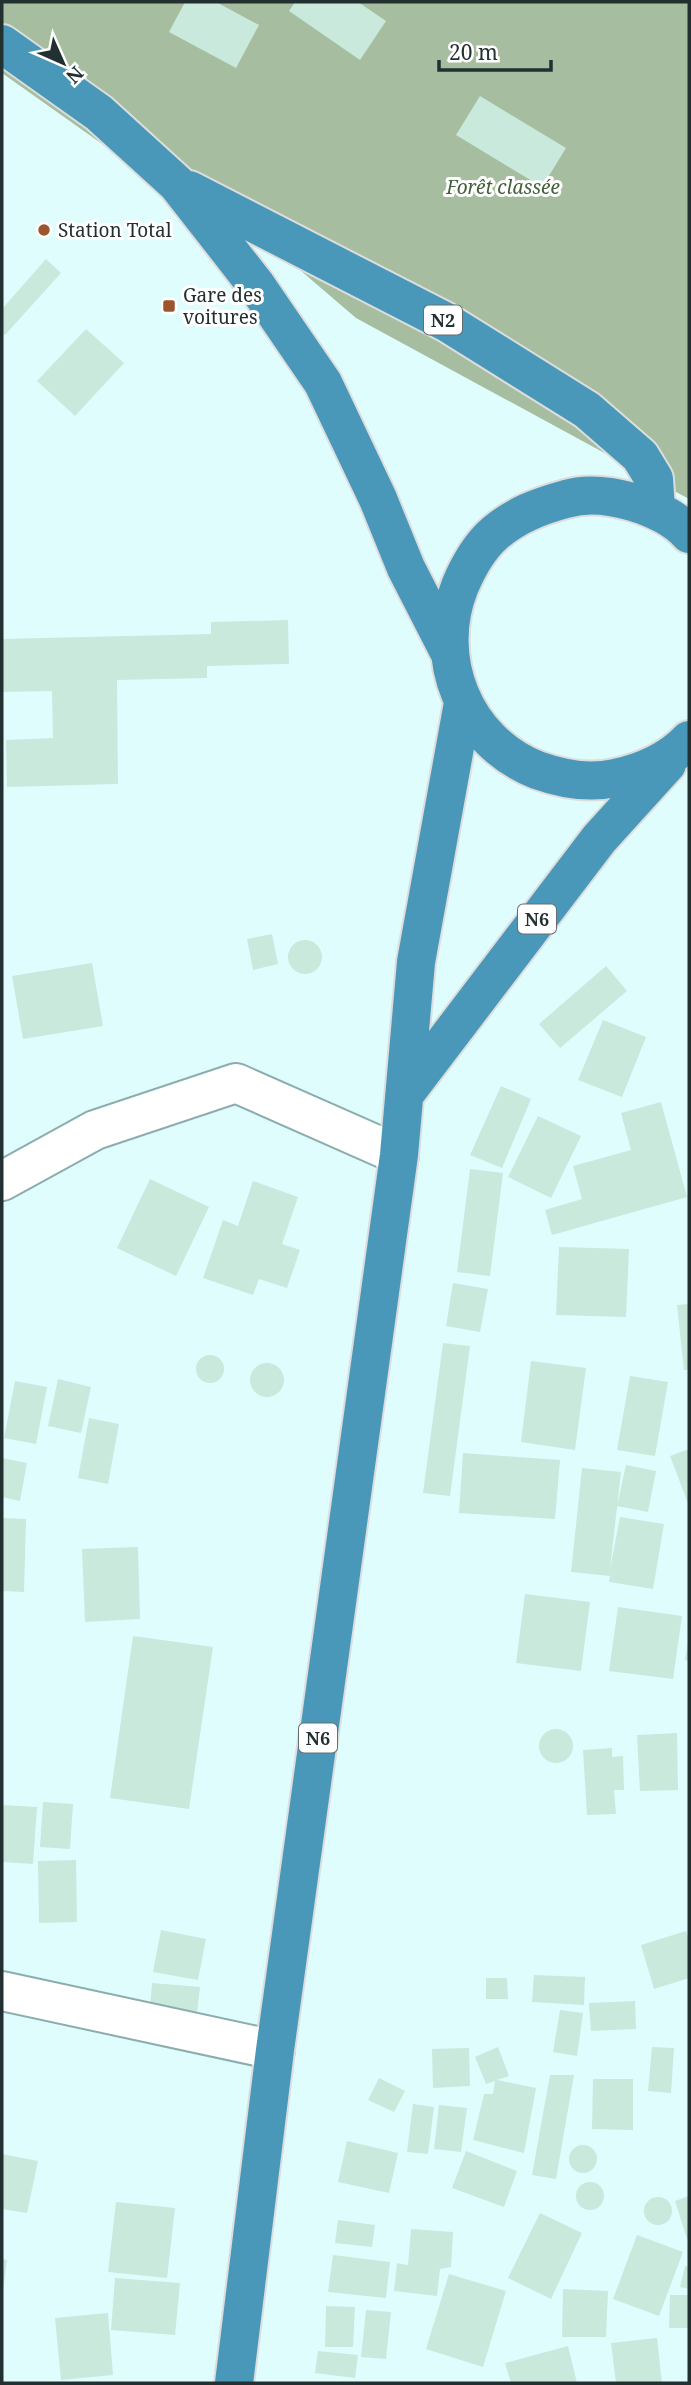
<svg xmlns="http://www.w3.org/2000/svg" width="691" height="2385" font-family="'Noto Serif',serif">
<rect width="100%" height="100%" fill="#e0fdfe"/>
<path fill="#a6bd9f" d="M 2,2 L 689,2 L 689,499 L 356,318 L 216,198 L 136,168 L 2,73 Z"/>
<path fill="#c9e9dc" d="M 185,2 L 216,2 L 259,25 L 236,68 L 169,32 Z
M 295,2 L 358,2 L 386,21 L 360,60 L 289,11 Z
M 480,96 L 566,148 L 542,187 L 456,135 Z
M 46,259 L 61,273 L 5,335 L 2,333 L 2,309 Z
M 86,329 L 124,363 L 75,416 L 37,381 Z
M 288,620 L 289,664 L 207,666 L 207,678 L 117,680 L 118,784 L 7,787 L 6,740 L 53,738 L 52,691 L 2,692 L 2,639 L 211,634 L 211,622 Z
M 272,934 L 278,964 L 253,970 L 247,939 Z
M288 957a17 17 0 1 1 34 0a17 17 0 1 1-34 0Z
M 92,963 L 103,1026 L 23,1039 L 12,976 Z
M 606,966 L 627,991 L 560,1048 L 539,1024 Z
M 603,1020 L 646,1037 L 622,1097 L 578,1080 Z
M 501,1086 L 531,1099 L 502,1168 L 470,1155 Z
M 661,1102 L 687,1197 L 552,1235 L 545,1210 L 582,1199 L 573,1166 L 631,1150 L 621,1113 Z
M 538,1116 L 581,1136 L 551,1198 L 508,1177 Z
M 470,1169 L 503,1173 L 490,1276 L 457,1272 Z
M 150,1179 L 209,1207 L 176,1276 L 117,1248 Z
M 253,1181 L 298,1197 L 282,1244 L 300,1250 L 287,1288 L 259,1279 L 253,1295 L 203,1278 L 223,1220 L 238,1226 Z
M 559,1247 L 629,1249 L 626,1317 L 556,1315 Z
M 453,1283 L 488,1289 L 480,1332 L 446,1326 Z
M 689,1304 L 689,1370 L 684,1370 L 677,1305 Z
M 443,1343 L 470,1346 L 450,1496 L 423,1493 Z
M196 1369a14 14 0 1 1 28 0a14 14 0 1 1-28 0Z
M 531,1361 L 586,1368 L 575,1450 L 521,1442 Z
M250 1380a17 17 0 1 1 34 0a17 17 0 1 1-34 0Z
M 630,1376 L 668,1382 L 655,1456 L 617,1450 Z
M 58,1379 L 91,1387 L 81,1433 L 48,1426 Z
M 15,1381 L 47,1387 L 36,1444 L 4,1438 Z
M 89,1418 L 119,1424 L 108,1484 L 78,1478 Z
M 689,1449 L 689,1506 L 670,1456 Z
M 463,1453 L 560,1460 L 555,1519 L 459,1513 Z
M 2,1458 L 27,1463 L 20,1501 L 2,1497 Z
M 626,1465 L 656,1471 L 648,1512 L 617,1506 Z
M 582,1468 L 621,1472 L 610,1569 L 620,1517 L 664,1524 L 653,1589 L 609,1582 L 610,1576 L 571,1572 Z
M 2,1518 L 26,1519 L 24,1592 L 2,1591 Z
M 138,1547 L 140,1619 L 85,1622 L 82,1549 Z
M 525,1594 L 590,1602 L 581,1671 L 516,1663 Z
M 618,1607 L 682,1616 L 673,1679 L 609,1671 Z
M 133,1636 L 213,1647 L 189,1809 L 110,1798 Z
M 688,1643 L 689,1643 L 689,1661 L 685,1660 Z
M539 1746a17 17 0 1 1 34 0a17 17 0 1 1-34 0Z
M 677,1733 L 678,1790 L 640,1791 L 637,1735 Z
M 612,1748 L 612,1757 L 623,1756 L 624,1790 L 614,1790 L 616,1814 L 587,1815 L 583,1750 Z
M 43,1802 L 73,1804 L 70,1849 L 40,1847 Z
M 2,1805 L 37,1807 L 33,1864 L 2,1862 Z
M 76,1860 L 77,1922 L 39,1923 L 38,1861 Z
M 161,1930 L 206,1939 L 198,1980 L 153,1972 Z
M 686,1931 L 689,1940 L 689,1978 L 654,1989 L 641,1945 Z
M 534,1975 L 585,1977 L 584,2005 L 532,2002 Z
M 486,1978 L 507,1978 L 508,1999 L 486,1999 Z
M 152,1983 L 200,1987 L 197,2013 L 150,2009 Z
M 635,2001 L 636,2029 L 591,2031 L 589,2003 Z
M 560,2010 L 583,2013 L 577,2056 L 553,2052 Z
M 498,2047 L 509,2076 L 497,2080 L 536,2088 L 524,2153 L 473,2140 L 484,2094 L 493,2094 L 495,2081 L 486,2084 L 475,2057 Z
M 652,2047 L 674,2048 L 671,2093 L 648,2091 Z
M 469,2048 L 470,2086 L 433,2088 L 432,2049 Z
M 550,2075 L 574,2075 L 556,2179 L 532,2175 Z
M 379,2078 L 405,2091 L 394,2112 L 368,2100 Z
M 593,2079 L 633,2079 L 633,2130 L 592,2129 Z
M 413,2104 L 434,2107 L 428,2154 L 407,2152 Z
M 439,2105 L 467,2108 L 461,2152 L 434,2149 Z
M 347,2141 L 398,2153 L 389,2193 L 338,2182 Z
M569 2159a14 14 0 1 1 28 0a14 14 0 1 1-28 0Z
M 466,2151 L 517,2171 L 504,2207 L 452,2188 Z
M 2,2154 L 38,2161 L 27,2213 L 2,2209 Z
M576 2196a14 14 0 1 1 28 0a14 14 0 1 1-28 0Z
M 689,2196 L 689,2245 L 675,2201 Z
M644 2211a14 14 0 1 1 28 0a14 14 0 1 1-28 0Z
M 116,2202 L 175,2208 L 167,2278 L 108,2272 Z
M 540,2213 L 582,2233 L 551,2299 L 508,2278 Z
M 338,2220 L 375,2225 L 372,2247 L 335,2243 Z
M 411,2229 L 453,2232 L 451,2267 L 440,2269 L 437,2296 L 394,2291 L 397,2263 L 408,2265 Z
M 637,2235 L 683,2252 L 659,2316 L 613,2299 Z
M 333,2255 L 390,2262 L 386,2298 L 328,2292 Z
M 2,2259 L 7,2260 L 3,2290 L 2,2290 Z
M 685,2266 L 689,2267 L 689,2289 L 680,2287 Z
M 449,2274 L 506,2291 L 483,2367 L 426,2349 Z
M 115,2278 L 180,2283 L 175,2335 L 111,2330 Z
M 563,2289 L 608,2291 L 606,2337 L 562,2337 Z
M 670,2295 L 689,2295 L 689,2328 L 669,2328 Z
M 326,2306 L 355,2307 L 353,2347 L 325,2347 Z
M 366,2310 L 391,2312 L 386,2359 L 361,2357 Z
M 108,2313 L 113,2375 L 61,2380 L 55,2318 Z
M 657,2338 L 662,2383 L 616,2383 L 611,2343 Z
M 568,2346 L 577,2383 L 511,2383 L 505,2363 Z
M 318,2351 L 358,2355 L 355,2378 L 315,2373 Z"/>
<g fill="none" stroke-linecap="round" stroke-linejoin="round">
<g stroke="#8badae" stroke-width="42">
<path id="minor" d="M 2,1181 L 95,1130 L 236,1083 L 399,1155
M 2,1991 L 275,2050"/>
</g>
<g stroke="#dcdede" stroke-width="42">
<path id="highway" d="M 2,44 L 99,113 L 177,184 L 256,285 L 323,383 L 378,499 L 406,568 L 448,650
M 189,190 L 446,322 L 587,410 L 640,456 L 654,479 L 656,510
M 689,534 C 665,506 603,488 566,499 C 540,506 516,515 495,533 C 480,546 468,567 460,586 C 431,658 464,741 537,770 C 562,779 589,784 615,778 C 643,772 669,761 689,740
M 405,1094 L 599,839 L 667,764
M 234,2383 L 275,2050 L 399,1155 L 416,962 L 463,703"/>
</g>
<use href="#minor" stroke="#fff" stroke-width="38"/>
<use href="#highway" stroke="#4a98b9" stroke-width="38"/>
</g>
<g fill="#9c552c" stroke="#fff" stroke-width="2.5">
<circle cx="44" cy="230" r="7"/>
<rect x="162" y="299" width="14" height="14" rx="3.5"/>
</g>
<g text-anchor="middle" dominant-baseline="central" stroke-width="6" stroke-linejoin="round" paint-order="stroke">
<g fill="#fff" stroke="#646e6f" stroke-width="2">
<rect x="424" y="305.5" width="38" height="29" rx="5"/>
<rect x="518" y="904.5" width="38" height="29" rx="5"/>
<rect x="299" y="1723.5" width="38" height="29" rx="5"/>
</g>
<g font-size="18" font-weight="bold" fill="#223031">
<text x="443" y="320">N2</text>
<text x="537" y="919">N6</text>
<text x="318" y="1738">N6</text>
</g>
<g font-size="19" font-style="italic" fill="#406236" stroke="#fff">
<text x="503" y="187">Forêt classée</text>
</g>
<g font-size="19" fill="#223031" stroke="#fff" text-anchor="start">
<text x="58" y="230">Station Total</text>
<text x="183" y="295">Gare des<tspan x="183" dy="22">voitures</tspan></text>
</g>
</g>
<rect width="691" height="2385" fill="none" stroke="#223031" stroke-width="7"/>
<g transform="translate(63 63) rotate(135)" stroke="#ffffff" stroke-width="5" paint-order="stroke">
<path d="M0-5L12 26L0 18L-12 26Z" fill="#223031"/>
<text y="-10" font-size="19" font-weight="bold" text-anchor="middle" fill="#223031">N</text>
</g>
<path d="M439 60v10h112v-10" fill="none" stroke="#223031" stroke-width="3.5"/>
<text x="449" y="60" font-size="21" fill="#223031" stroke="#ffffff" stroke-width="5" paint-order="stroke">20 m</text>
</svg>
